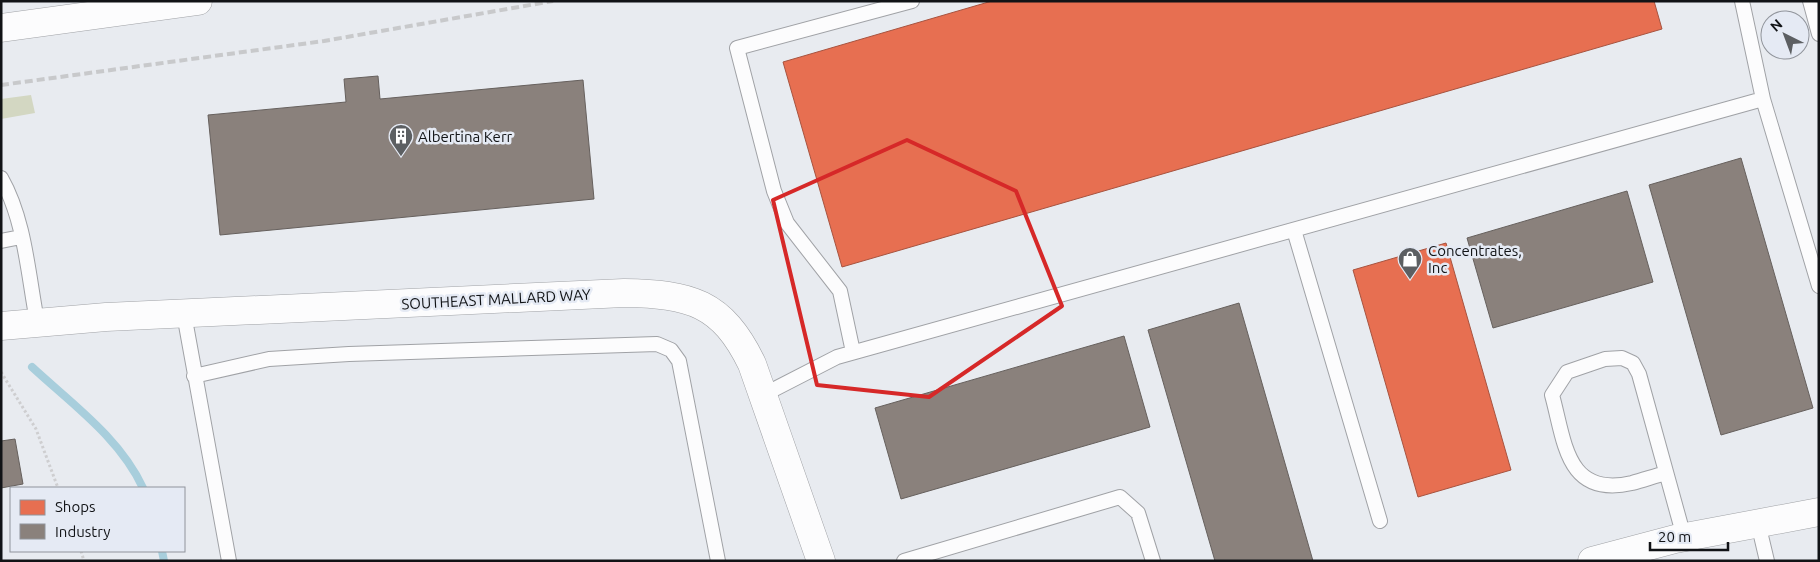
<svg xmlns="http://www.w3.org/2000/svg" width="1820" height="562" font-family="Ubuntu,sans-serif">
<rect width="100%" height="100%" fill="#e8ebf0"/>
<path fill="#d3d7c2" d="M 31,95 L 35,113 L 1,119 L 1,99 Z"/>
<path fill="#e76f51" stroke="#a7533f" d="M 992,1 L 1654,1 L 1662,29 L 842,267 L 783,62 Z
M 1446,243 L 1511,470 L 1418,497 L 1353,270 Z"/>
<path fill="#8a817c" stroke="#66605d" d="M 378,76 L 380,99 L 583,80 L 594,199 L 220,235 L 208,115 L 346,102 L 344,79 Z
M 1741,158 L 1813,408 L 1721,435 L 1649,185 Z
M 1627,191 L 1653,282 L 1493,328 L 1467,238 Z
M 1239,303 L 1313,561 L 1215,561 L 1148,330 Z
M 1124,336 L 1150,427 L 901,499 L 875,408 Z
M 15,439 L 23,484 L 1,488 L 1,441 Z"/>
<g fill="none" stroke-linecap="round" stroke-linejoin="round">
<path stroke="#a8cedc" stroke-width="8" d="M 32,367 C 72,404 120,438 143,488
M 162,551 L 164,561"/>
<g stroke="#a0a2a6" stroke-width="16">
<path id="lane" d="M 1742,1 L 1763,99
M 1810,1 L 1819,34
M 1,178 C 25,220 28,274 37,321
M 1294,230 L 1380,521
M 1,241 L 21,237
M 184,314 L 229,561
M 853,352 L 840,291 L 787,223 L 774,191 L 737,48 L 912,1
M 194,376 L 269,359 L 349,354 L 657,344 L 671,350 L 679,361 L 718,561
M 763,395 L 837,357 L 1763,99 L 1819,286
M 1666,473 C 1655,476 1643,480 1632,483 C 1566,498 1565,442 1552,395 L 1567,372 L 1605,359 L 1622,358 L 1633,363 L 1639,374 L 1684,537
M 1758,523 L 1767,561
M 904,561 L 1120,497 L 1138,513 L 1153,561"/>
</g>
<g stroke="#a0a2a6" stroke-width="29">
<path id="street" d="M 1,326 L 106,317 L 624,293 C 690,294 722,302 752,364 L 821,561"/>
</g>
<g stroke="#a0a2a6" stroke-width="29">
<path id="secondary" d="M 1,28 L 198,1
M 1592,561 L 1675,539 L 1819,512"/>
</g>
<path stroke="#ceced0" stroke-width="3" stroke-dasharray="2.5 2.5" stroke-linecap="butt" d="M 1,372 L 36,429 L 58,488
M 81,551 L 84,561"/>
<use href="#lane" stroke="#fcfcfd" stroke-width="14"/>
<use href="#street" stroke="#fcfcfd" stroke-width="28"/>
<use href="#secondary" stroke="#fcfcfd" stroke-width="28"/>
<path stroke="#c8c9cb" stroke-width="4" stroke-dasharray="8 4" stroke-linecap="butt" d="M 1,85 L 324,41 L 553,1"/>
</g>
<path fill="none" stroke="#d62828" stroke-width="4" stroke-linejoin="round" d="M 907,140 L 1016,191 L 1062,306 L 929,397 L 817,385 L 773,200 Z"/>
<defs>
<g id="building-pin" transform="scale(1.25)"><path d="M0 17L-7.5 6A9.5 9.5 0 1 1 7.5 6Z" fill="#5c5f62" stroke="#e5eaf4"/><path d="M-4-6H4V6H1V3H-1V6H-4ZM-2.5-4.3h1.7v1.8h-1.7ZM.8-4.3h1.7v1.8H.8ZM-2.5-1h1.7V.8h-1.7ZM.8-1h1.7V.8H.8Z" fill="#fff"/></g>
<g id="shop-pin" transform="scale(1.25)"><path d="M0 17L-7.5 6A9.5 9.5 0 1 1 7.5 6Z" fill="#5c5f62" stroke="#e5eaf4"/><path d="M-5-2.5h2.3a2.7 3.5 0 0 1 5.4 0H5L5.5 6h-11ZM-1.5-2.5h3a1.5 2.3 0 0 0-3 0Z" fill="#fff"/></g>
</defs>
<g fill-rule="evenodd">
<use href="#building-pin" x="401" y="136"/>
<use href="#shop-pin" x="1410" y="259"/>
</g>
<g text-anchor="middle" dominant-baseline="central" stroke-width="5" stroke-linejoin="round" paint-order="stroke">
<g font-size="15" fill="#111316" stroke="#e5eaf4" text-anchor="start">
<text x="418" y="136">Albertina Kerr</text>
<text x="1428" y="250">Concentrates,<tspan x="1428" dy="17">Inc</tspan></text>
</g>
<g font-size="15" fill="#111316" stroke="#e5eaf4">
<text transform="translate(496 299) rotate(-3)">SOUTHEAST MALLARD WAY</text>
</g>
</g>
<rect width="1820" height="562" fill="none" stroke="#111316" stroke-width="5"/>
<rect x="10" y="487" width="175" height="65" fill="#e5eaf4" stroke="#90949b"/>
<rect x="20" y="500" width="25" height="15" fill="#e76f51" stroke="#90949b"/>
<text x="55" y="512" font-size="15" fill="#111316">Shops</text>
<rect x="20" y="524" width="25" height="15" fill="#8a817c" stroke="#90949b"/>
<text x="55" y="537" font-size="15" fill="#111316">Industry</text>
<g transform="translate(1785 35) rotate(318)"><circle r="24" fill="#e5eaf4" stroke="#90949b"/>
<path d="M0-4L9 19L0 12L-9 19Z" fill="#5c5f62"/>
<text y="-8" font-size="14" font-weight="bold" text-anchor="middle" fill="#111316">N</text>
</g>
<path d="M1650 542v8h78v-8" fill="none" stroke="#111316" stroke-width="2.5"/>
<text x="1658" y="542" font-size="15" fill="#111316" stroke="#e5eaf4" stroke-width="4" paint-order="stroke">20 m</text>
</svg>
